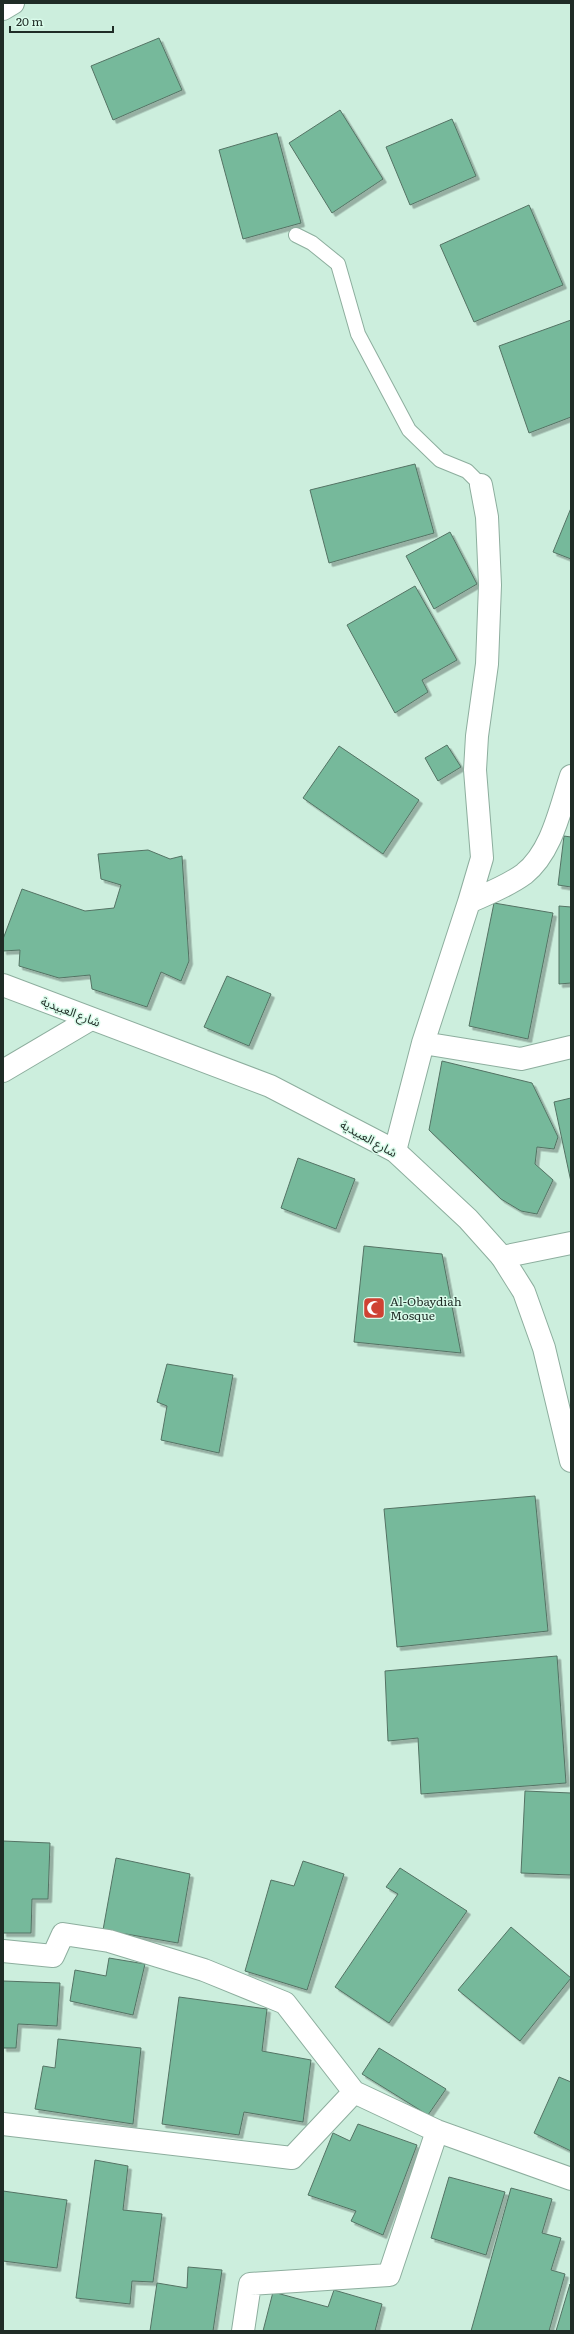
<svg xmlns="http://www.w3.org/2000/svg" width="574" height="2334" font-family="Literata,'Noto Sans Arabic',serif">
<defs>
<filter id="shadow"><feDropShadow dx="3.5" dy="3.5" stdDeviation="0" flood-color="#0004"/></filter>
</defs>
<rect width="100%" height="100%" fill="#ced"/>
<path fill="#76b99b" stroke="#547364" filter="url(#shadow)" d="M 159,38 L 182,90 L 113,120 L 91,66 Z
M 340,110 L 383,179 L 332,213 L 289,143 Z
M 452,119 L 476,176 L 410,205 L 386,147 Z
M 277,133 L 301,223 L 243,239 L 219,150 Z
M 529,205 L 563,285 L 474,322 L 440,245 Z
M 571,320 L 571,417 L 529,433 L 499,346 Z
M 415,464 L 434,533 L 329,563 L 310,490 Z
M 571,508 L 571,559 L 553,552 Z
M 450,532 L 477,584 L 434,609 L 406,556 Z
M 415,586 L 457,660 L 422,680 L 428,692 L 395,713 L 347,625 Z
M 447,745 L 461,767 L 438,781 L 425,758 Z
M 339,746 L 419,800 L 383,854 L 303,798 Z
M 564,836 L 571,837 L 571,887 L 558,885 Z
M 148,850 L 170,859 L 182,856 L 189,961 L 181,981 L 161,972 L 147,1007 L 92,989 L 90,975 L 59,978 L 19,966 L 20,950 L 3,951 L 3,939 L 22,889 L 85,911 L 114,908 L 121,885 L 101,879 L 98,854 Z
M 494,903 L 553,913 L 528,1039 L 469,1026 Z
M 559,906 L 571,907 L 571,983 L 559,984 Z
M 227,976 L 271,994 L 249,1046 L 204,1027 Z
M 442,1061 L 532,1083 L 558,1137 L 554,1149 L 537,1147 L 535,1164 L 553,1180 L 537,1214 L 521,1211 L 501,1199 L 429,1130 Z
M 571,1098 L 571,1182 L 554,1102 Z
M 298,1158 L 355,1179 L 336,1229 L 281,1208 Z
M 364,1246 L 442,1254 L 461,1353 L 354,1342 Z
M 167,1364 L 233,1375 L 219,1453 L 161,1440 L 167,1406 L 157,1402 Z
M 535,1496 L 548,1631 L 397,1647 L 384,1509 Z
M 557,1656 L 566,1783 L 421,1794 L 418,1738 L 388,1741 L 385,1671 Z
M 525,1791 L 571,1793 L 571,1875 L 521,1873 Z
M 3,1841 L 50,1843 L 48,1899 L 32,1899 L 31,1933 L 3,1933 Z
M 116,1858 L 190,1874 L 178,1943 L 103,1930 Z
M 303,1861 L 344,1874 L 307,1990 L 245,1971 L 271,1880 L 294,1886 Z
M 400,1868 L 467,1911 L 389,2023 L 335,1987 L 398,1894 L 386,1887 Z
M 511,1927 L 571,1978 L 520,2041 L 458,1990 Z
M 109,1958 L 145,1964 L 133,2015 L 70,2001 L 75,1970 L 106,1976 Z
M 3,1981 L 60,1983 L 57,2026 L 18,2024 L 16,2048 L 3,2048 Z
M 179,1997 L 267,2009 L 262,2051 L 311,2060 L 303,2122 L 244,2112 L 239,2135 L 162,2124 Z
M 58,2039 L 141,2048 L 133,2124 L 35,2109 L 43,2066 L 55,2068 Z
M 379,2048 L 446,2089 L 428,2115 L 362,2074 Z
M 559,2077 L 571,2082 L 571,2151 L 534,2133 Z
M 358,2124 L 417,2145 L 383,2235 L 351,2221 L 356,2211 L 308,2195 L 333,2133 L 350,2141 Z
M 95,2160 L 128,2166 L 123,2210 L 162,2214 L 153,2282 L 132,2281 L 130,2304 L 76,2298 Z
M 449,2177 L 505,2192 L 486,2255 L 431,2238 Z
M 511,2188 L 552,2199 L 542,2233 L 561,2238 L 551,2270 L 565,2274 L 549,2331 L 471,2331 Z
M 3,2191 L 67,2200 L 57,2268 L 3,2261 Z
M 188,2267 L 222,2270 L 213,2331 L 150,2331 L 157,2283 L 187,2288 Z
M 570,2284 L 571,2331 L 556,2331 Z
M 334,2290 L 382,2304 L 375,2331 L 263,2331 L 273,2292 L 328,2307 Z"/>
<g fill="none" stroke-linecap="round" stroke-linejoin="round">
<g stroke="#8dae9e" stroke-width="16">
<path id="service" d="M 296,235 L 312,243 L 338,264 L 358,334 L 409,430 L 440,460 L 467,471 L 481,485"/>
</g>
<g stroke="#8dae9e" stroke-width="24">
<path id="minor" d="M 469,902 L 482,858 L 475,770 L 477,736 L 487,664 L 490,585 L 487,517 L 481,485
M 423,1043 L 521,1059 L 571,1047
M 3,1071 L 91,1019
M 395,1151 L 423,1043 L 469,902 C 487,894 508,886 524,874 C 552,852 560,809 571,776
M 502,1257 L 571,1243
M 3,1951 L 53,1956 L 63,1934 L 109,1941 L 204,1970 L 285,2003 L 354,2092
M 3,2124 L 292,2158 L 354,2092 L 437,2131 L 571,2179
M 243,2331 L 250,2284 L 389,2275 L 437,2131"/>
</g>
<g stroke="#8dae9e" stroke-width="24">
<path id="tertiary" d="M 3,9 L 13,3"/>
</g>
<g stroke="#8dae9e" stroke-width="24">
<path id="secondary" d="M 3,985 L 270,1086 L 395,1151 L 468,1219 L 502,1257 L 524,1292 L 544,1348 L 571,1461"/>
</g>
<use href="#service" stroke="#fff" stroke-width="14"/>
<use href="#minor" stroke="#fff" stroke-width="22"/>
<use href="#tertiary" stroke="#fff" stroke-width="22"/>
<use href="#secondary" stroke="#fff" stroke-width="22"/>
</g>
<defs>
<g id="mosque-square" transform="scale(1.15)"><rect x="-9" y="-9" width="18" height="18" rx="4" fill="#cf4233" stroke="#d9fbea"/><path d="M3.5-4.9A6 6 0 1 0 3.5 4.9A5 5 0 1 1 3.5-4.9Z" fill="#fff"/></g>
</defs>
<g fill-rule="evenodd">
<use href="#mosque-square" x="374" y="1308"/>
</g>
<g text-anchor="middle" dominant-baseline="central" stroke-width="3" stroke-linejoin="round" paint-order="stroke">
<g font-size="12" fill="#1f2c26" stroke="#d9fbea">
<text transform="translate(71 1011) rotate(21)">شارع العبيدية</text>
<text transform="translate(369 1138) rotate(29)">شارع العبيدية</text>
</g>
<g font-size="12" fill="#1f2c26" stroke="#d9fbea" text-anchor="start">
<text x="390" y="1301">Al-Obaydiah<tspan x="390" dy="14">Mosque</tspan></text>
</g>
</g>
<rect width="574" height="2334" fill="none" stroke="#1f2c26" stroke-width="8"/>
<path d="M10 26v6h103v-6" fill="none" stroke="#1f2c26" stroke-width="2"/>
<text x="16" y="26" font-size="12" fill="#1f2c26" stroke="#d9fbea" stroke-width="3" paint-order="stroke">20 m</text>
</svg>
